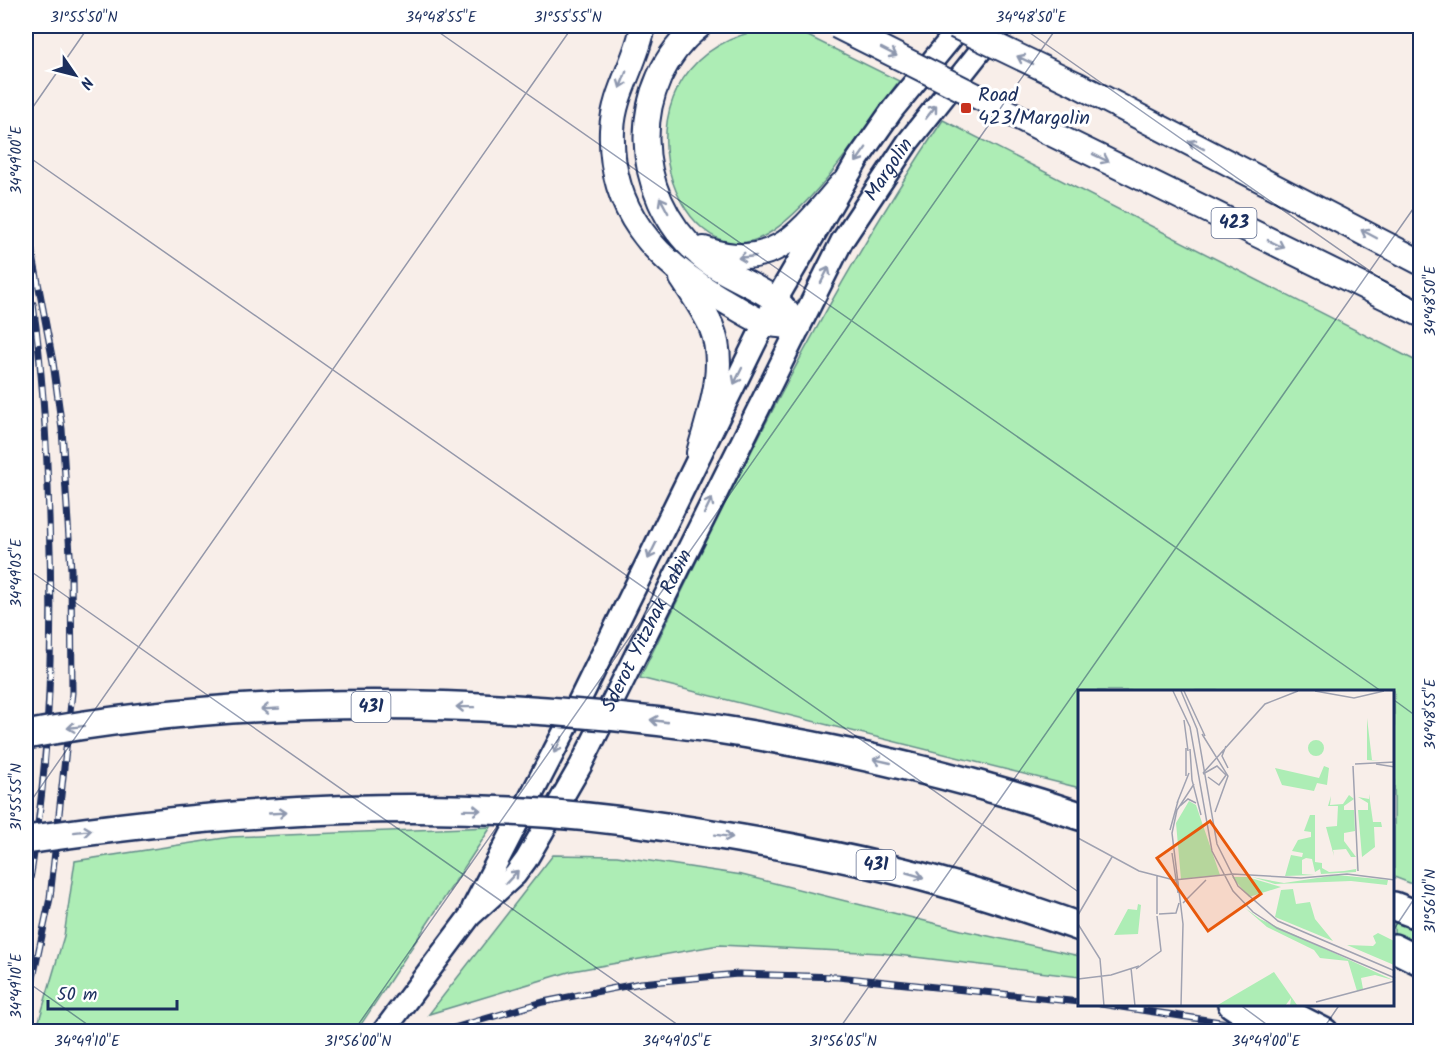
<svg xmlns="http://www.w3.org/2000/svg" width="1446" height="1057" font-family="Kalam,sans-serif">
<rect width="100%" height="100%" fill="#f8eee9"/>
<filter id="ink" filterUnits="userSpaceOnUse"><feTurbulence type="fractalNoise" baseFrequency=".0167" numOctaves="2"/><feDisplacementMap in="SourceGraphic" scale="12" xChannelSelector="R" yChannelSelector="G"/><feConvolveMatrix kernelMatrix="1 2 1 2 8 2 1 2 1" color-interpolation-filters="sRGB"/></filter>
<g filter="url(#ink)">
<path fill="#adedb5" stroke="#648e8a" stroke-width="1.5" d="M 771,28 L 798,31 L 899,81 C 866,126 813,208 766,235 C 674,288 594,56 771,28 Z
M 943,120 L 1420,363 L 1420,887 L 1394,877 L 1394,691 L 1080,691 L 1080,788 L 640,678 C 732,487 824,296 943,120 Z
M 491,827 L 358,1029 L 353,1031 L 36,1031 L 64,936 L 75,861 L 231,837 Z
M 553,855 L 617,856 L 742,875 L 961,930 L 1080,956 L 1080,977 L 881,953 L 719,945 L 572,971 L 429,1014 Z
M 1394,918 L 1420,928 L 1420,949 L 1394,937 Z"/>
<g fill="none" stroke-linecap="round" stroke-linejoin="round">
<g stroke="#1b2f5e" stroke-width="26">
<g id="secondary">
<path d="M 473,908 L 564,732 L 776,300 L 858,159 L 893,109 L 961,26"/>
<path id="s1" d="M 383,1032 L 470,916 L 515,875 L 526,860 L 581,765 L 842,241 L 908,142 L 1000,26"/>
</g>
</g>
<g stroke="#1b2f5e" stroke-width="28">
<path id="primary" d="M 643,26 C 637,62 614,91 612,130 C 609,209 654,259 718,297 C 732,305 747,315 762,322 C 771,326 787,325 798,327
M 699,26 C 627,83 631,195 699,254 C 721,274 750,282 774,299 C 783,305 791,318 798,327
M 1078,85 L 1420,262
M 1048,132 L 1420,314
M 704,249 C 773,273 800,233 841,185
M 682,278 C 692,293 703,309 711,326 C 728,366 710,413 699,453"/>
</g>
<g stroke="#1b2f5e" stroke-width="32">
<path id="highway" d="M 717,729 C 840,748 962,776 1080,816
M 666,827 C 742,838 817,851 891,869 C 955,884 1018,905 1080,927
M 1394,906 L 1420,916
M 1394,948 L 1420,961
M 1232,1004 L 1275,1032
M 1269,1004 L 1324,1032"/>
</g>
<use href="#secondary" stroke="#fff" stroke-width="21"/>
<use href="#primary" stroke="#fff" stroke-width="24"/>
<use href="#highway" stroke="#fff" stroke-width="27"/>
<g stroke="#1b2f5e" stroke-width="7">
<path id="rail" d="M 26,219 L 53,362 L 62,429 L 71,570 L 72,693 L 50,898 L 26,1011
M 26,902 C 50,774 54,646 49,517 C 47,445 43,375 33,304
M 1101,1004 L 1227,1023
M 440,1032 L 543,1002 L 641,983 L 738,974 L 838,977 L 1080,1002"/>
</g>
<use href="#rail" stroke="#fff" stroke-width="4.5" stroke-dasharray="14" stroke-linecap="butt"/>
<g stroke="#1b2f5e" stroke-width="28" stroke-linecap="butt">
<path id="primary-bridge" d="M 837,26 L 1048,132
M 955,26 L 1078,85"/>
</g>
<g stroke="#1b2f5e" stroke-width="32" stroke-linecap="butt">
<path id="highway-bridge" d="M 26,735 C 252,693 490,698 717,729
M 26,840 C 236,809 455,794 666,827"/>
</g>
<use href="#primary-bridge" stroke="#fff" stroke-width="24"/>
<use href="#highway-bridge" stroke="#fff" stroke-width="27"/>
</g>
<defs><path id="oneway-shaft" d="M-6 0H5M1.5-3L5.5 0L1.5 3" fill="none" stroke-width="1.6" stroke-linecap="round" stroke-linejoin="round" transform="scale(1.5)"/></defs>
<g stroke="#8d97ae">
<use href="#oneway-shaft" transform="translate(889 52) rotate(27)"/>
<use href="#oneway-shaft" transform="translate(1025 60) rotate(-154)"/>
<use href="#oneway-shaft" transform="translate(623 80) rotate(111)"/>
<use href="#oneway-shaft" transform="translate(931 112) rotate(-52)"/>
<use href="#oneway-shaft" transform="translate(1196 145) rotate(-153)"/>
<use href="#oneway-shaft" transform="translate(861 155) rotate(125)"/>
<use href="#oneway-shaft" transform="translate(1101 158) rotate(26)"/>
<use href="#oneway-shaft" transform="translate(664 205) rotate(-118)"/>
<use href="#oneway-shaft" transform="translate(1369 234) rotate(-152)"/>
<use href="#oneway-shaft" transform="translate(1276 244) rotate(26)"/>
<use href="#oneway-shaft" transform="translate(747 257) rotate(174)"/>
<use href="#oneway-shaft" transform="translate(825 275) rotate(-63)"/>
<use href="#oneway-shaft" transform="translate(738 376) rotate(116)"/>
<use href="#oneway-shaft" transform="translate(708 506) rotate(-64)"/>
<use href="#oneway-shaft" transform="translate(652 551) rotate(116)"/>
<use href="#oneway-shaft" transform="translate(465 707) rotate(-179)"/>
<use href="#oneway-shaft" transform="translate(270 709) rotate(177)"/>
<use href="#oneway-shaft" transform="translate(659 721) rotate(-172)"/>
<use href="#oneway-shaft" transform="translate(76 727) rotate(173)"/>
<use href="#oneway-shaft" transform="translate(558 745) rotate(117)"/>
<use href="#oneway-shaft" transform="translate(882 761) rotate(-167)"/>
<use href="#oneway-shaft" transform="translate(472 810) rotate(1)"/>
<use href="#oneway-shaft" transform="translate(278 813) rotate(-3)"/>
<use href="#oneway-shaft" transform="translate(83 831) rotate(-7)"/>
<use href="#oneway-shaft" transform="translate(724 836) rotate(9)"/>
<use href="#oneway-shaft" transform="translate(915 875) rotate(16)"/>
<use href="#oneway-shaft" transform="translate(512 877) rotate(-47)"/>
</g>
</g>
<path fill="none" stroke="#1b2f5e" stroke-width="1.5" stroke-opacity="0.45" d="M 430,26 L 1381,691M 1020,26 L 1420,306M 26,117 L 89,26M 26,155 L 1080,893M 26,568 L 688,1032M 1394,700 L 1420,719M 26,808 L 573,26M 1394,929 L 1420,890M 26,981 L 98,1032M 1239,1004 L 1277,1032M 353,1032 L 1058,26M 837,1032 L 1420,199M 1321,1032 L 1340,1004"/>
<rect fill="#c8321e" stroke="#fff" stroke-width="2" x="960" y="102" width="12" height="12" rx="3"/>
<g text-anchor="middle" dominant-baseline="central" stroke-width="6" stroke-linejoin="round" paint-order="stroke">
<g fill="#fff" stroke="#5f6d8e" stroke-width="1.5">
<rect x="1211.5" y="208" width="45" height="30" rx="4.5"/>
<rect x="351.5" y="692" width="39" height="30" rx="4.5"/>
<rect x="856.5" y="850" width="39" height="30" rx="4.5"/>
</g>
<g font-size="18" font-weight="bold" fill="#1b2f5e">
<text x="1234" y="223">423</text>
<text x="371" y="707">431</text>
<text x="876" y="865">431</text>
</g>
<g font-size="20" fill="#1b2f5e" stroke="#fff" text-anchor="start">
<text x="978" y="96">Road<tspan x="978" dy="23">423/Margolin</tspan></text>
</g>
<g font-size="20" fill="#1b2f5e" stroke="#fff">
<text stroke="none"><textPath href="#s1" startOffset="1005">Margolin</textPath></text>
<text stroke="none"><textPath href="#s1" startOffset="484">Sderot Yitzhak Rabin</textPath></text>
</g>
</g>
<g transform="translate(1078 690)">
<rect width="316" height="316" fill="#f8eee9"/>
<path d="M 289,28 L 294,70 L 302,71 L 289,70 ZM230 58a8 8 0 1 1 16 0a8 8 0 1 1-16 0ZM 246,76 L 251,78 L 249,95 L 239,93 L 236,101 L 204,95 L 197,78 L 241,88 ZM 291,104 L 295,132 L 303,132 L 304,137 L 296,137 L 297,157 L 284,167 L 280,120 L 290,120 L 290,113 L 280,107 L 291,109 ZM 271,105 L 276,109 L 266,116 L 266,120 L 276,120 L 277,141 L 266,143 L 266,151 L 278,167 L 273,167 L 268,159 L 255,160 L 256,166 L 248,137 L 259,136 L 260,116 L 250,116 L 253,106 L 252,115 L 265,114 ZM 111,111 L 118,115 L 142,185 L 103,189 L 98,133 ZM 232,125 L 237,125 L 237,172 L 244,173 L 244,178 L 251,182 L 266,181 L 278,179 L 279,170 L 278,182 L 243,184 L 242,179 L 237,182 L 234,169 L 228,168 L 224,170 L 224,184 L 237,185 L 207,186 L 213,165 L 224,167 L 225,163 L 214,161 L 220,150 L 233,147 L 233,142 L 226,141 ZM 259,185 L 310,190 L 309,195 L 273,191 L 197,194 L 174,187 L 206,193 ZM 154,187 L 169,187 L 203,197 L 171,207 ZM 215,199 L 218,214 L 232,212 L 237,229 L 255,251 L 197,227 L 203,200 ZM 60,214 L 63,215 L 60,244 L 36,245 L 50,219 L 59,220 ZM 167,218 L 182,229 L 315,290 L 297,285 L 283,288 L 285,299 L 279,301 L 270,271 L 242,268 L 236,260 L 189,237 ZM 300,243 L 316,251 L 316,275 L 269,255 L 295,256 L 298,253 L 295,246 ZM 196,282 L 219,315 L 212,316 L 213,308 L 207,316 L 138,316 Z" fill="#adedb5"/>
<path fill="none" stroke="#a0a2b1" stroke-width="1.5" d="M 95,1 L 112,37 L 134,161 L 155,201 L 175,222 L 199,238 L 317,288M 103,1 L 119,39 L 139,154 L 160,196 L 200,231 L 317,281M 106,1 L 127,46M 237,1 L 276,8 L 306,1M 106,30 L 110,61M 124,44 L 150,86 L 137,122M 148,56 L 144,66 L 150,78M 108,58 L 108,86M 112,59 L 114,90 L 123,125M 277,74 L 317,72M 298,74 L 317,77M 275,76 L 280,181M 125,83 L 187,14 L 220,1M 125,84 L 139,76 L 148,85 L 141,95 L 130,87M 99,113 L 111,83M 102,116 L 110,109 L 118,113M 92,140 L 100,111M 0,148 L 61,181 L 96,190 L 155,184 L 223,188 L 269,184 L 317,190M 94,163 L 100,203M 79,186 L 79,224M 105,213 L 128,190M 81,224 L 98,223 L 101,213M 0,225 L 34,167M 0,234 L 22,269 L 26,316M 53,278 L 57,316M 58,279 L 83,261 L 79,226M 0,289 L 33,285 L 61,276M 238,312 L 317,291M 103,316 L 105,234 L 94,143 L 99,120 L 116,94"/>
<path fill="#e8590c" fill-opacity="0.15" stroke="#e8590c" stroke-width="3" d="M 132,131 L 183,204 L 130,241 L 79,168 Z"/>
<rect width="316" height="316" fill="none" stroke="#1b2f5e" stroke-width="3"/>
</g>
<rect width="1446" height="1057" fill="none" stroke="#fff" stroke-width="66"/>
<g transform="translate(75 75) rotate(125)" stroke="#ffffff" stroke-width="4.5" paint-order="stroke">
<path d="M0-4.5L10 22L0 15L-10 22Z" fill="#1b2f5e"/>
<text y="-9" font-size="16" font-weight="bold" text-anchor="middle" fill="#1b2f5e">N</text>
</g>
<path d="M48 1000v9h129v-9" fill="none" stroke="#1b2f5e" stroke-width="3"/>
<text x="57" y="1000" font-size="18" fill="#1b2f5e" stroke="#ffffff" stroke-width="4.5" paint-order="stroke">50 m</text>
<rect x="33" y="33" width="1380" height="991" fill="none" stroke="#1b2f5e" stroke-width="2"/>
<g font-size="15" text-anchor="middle" fill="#1b2f5e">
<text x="84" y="22">31°55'50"N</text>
<text x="441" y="22">34°48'55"E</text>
<text x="568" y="22">31°55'55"N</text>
<text x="1031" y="22">34°48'50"E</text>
<text transform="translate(16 160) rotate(-90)" y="5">34°49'00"E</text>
<text transform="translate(1430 301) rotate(-90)" y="5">34°48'50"E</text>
<text transform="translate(16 573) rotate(-90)" y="5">34°49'05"E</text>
<text transform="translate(1430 714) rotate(-90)" y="5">34°48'55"E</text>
<text transform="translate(16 797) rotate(-90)" y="5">31°55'55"N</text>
<text transform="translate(1430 901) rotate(-90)" y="5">31°56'10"N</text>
<text transform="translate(16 986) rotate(-90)" y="5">34°49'10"E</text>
<text x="87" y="1046">34°49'10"E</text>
<text x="358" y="1046">31°56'00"N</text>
<text x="677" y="1046">34°49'05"E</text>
<text x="843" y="1046">31°56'05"N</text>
<text x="1266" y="1046">34°49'00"E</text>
</g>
</svg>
